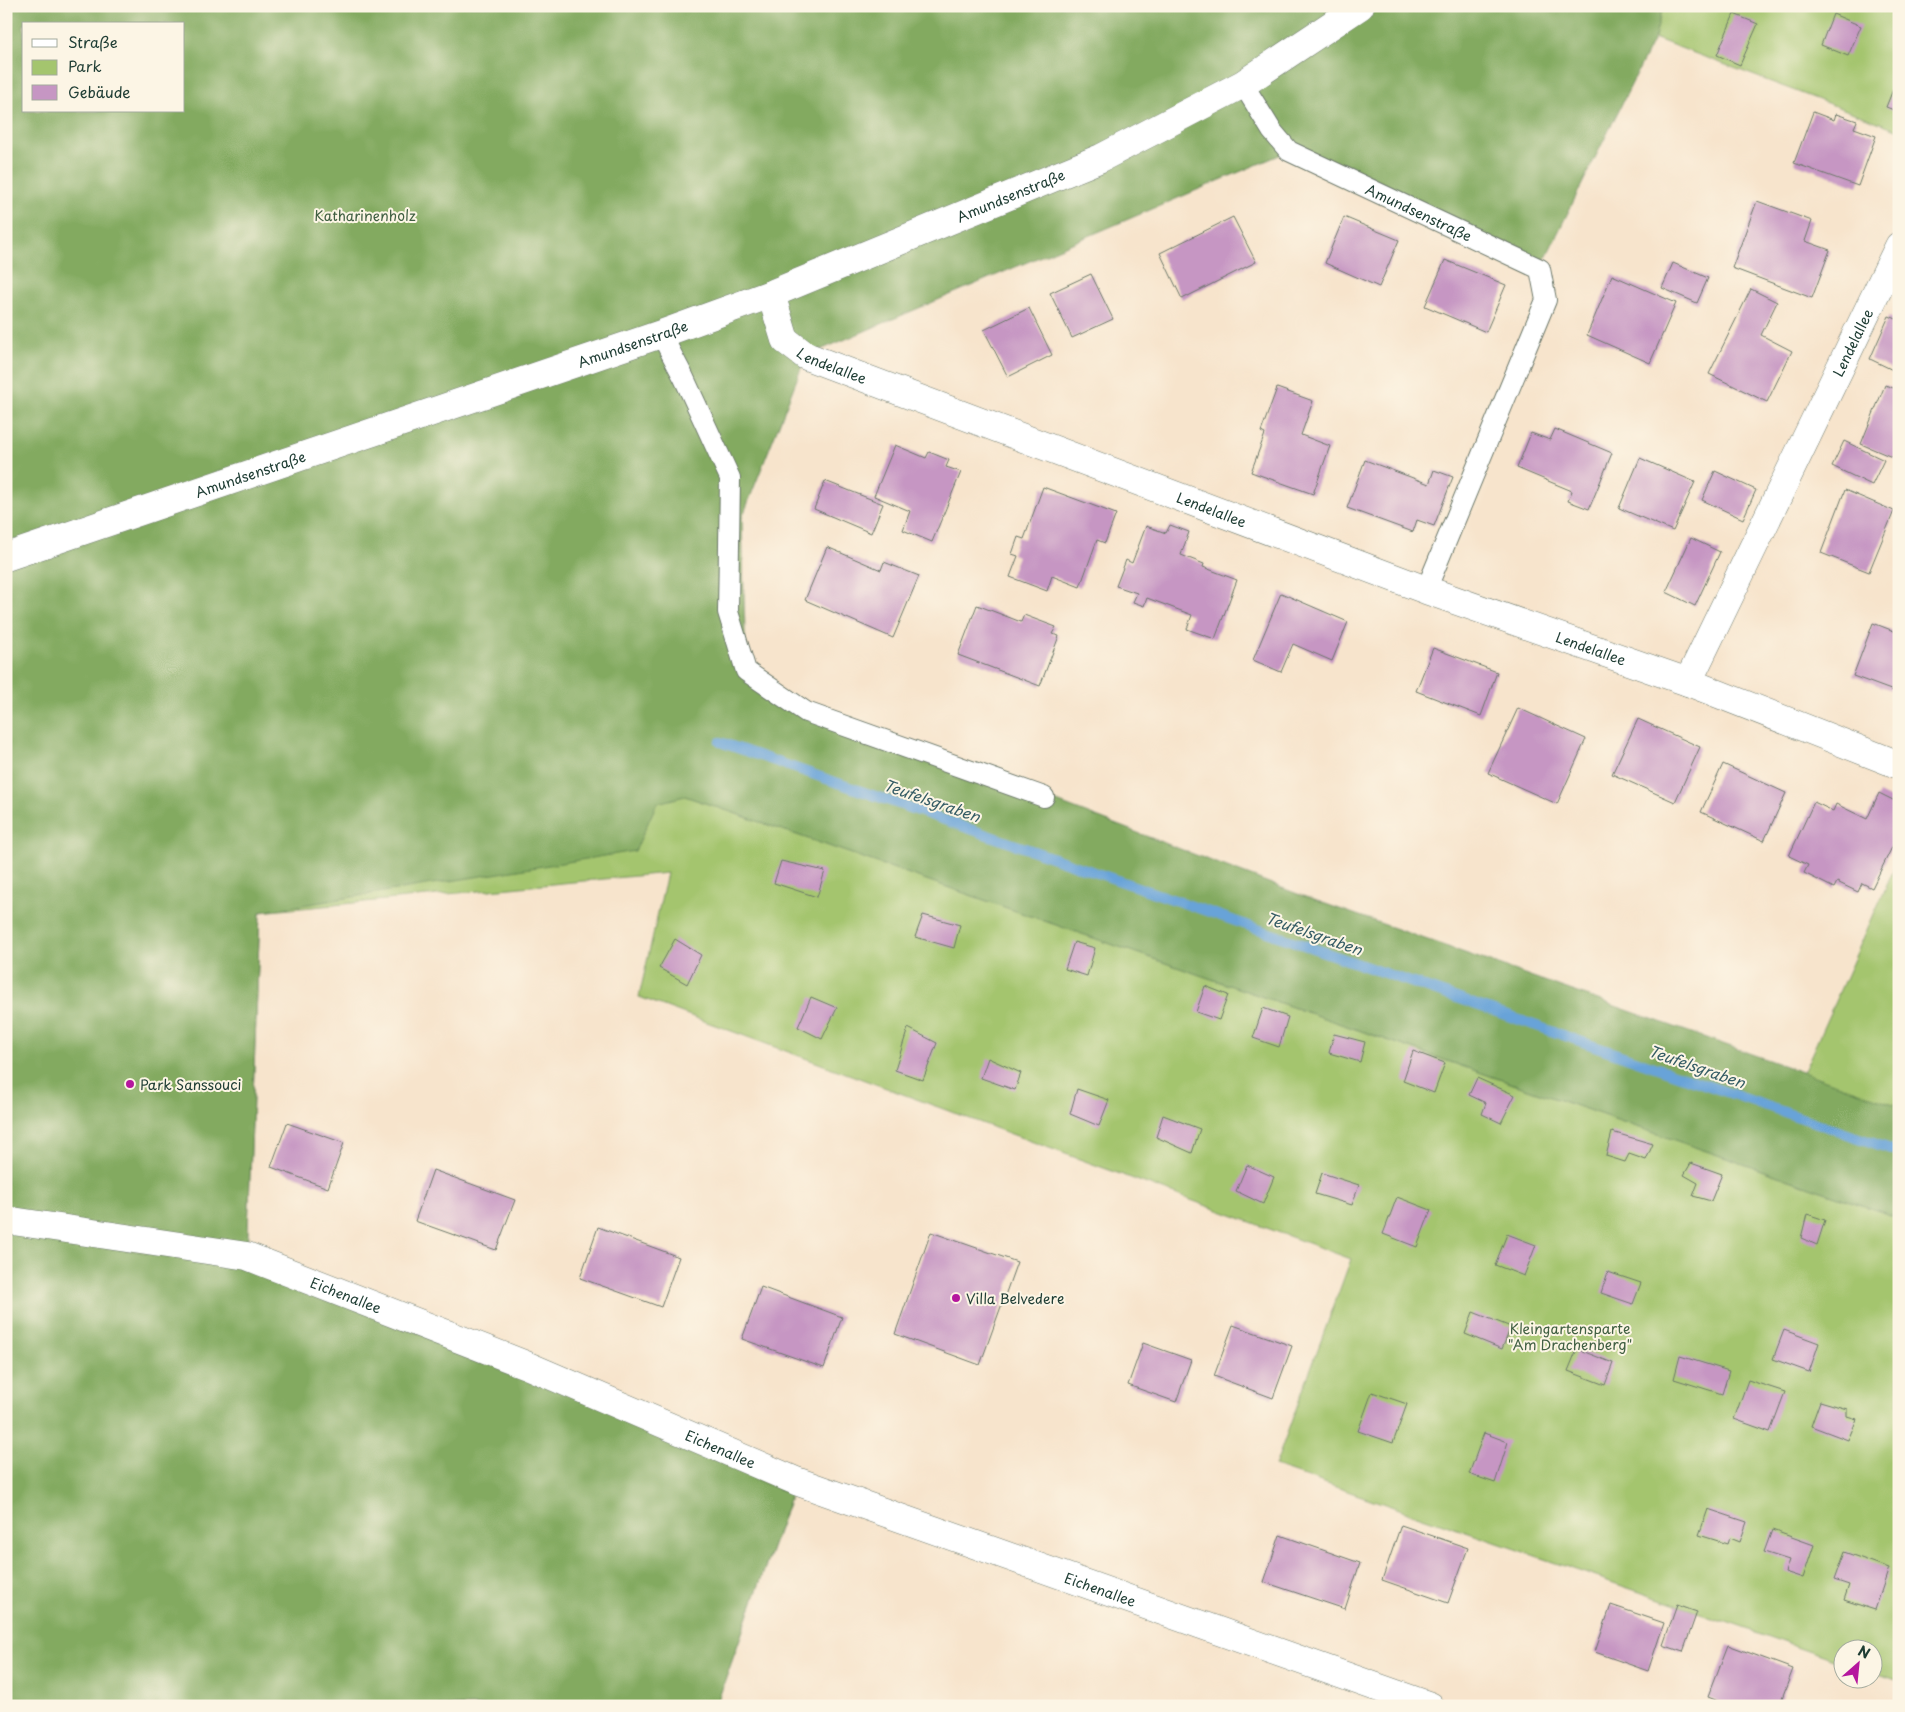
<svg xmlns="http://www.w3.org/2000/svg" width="1905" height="1712" font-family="'Playpen Sans',sans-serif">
<rect width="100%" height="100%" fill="#fcf5e5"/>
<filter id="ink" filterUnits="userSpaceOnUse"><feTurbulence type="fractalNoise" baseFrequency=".02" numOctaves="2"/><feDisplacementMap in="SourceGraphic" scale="10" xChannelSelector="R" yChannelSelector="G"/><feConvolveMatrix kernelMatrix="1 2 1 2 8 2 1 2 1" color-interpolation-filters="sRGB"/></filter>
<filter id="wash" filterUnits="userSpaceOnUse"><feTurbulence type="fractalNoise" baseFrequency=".0096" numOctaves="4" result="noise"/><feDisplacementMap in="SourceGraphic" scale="20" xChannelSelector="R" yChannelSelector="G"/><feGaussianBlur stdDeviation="1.12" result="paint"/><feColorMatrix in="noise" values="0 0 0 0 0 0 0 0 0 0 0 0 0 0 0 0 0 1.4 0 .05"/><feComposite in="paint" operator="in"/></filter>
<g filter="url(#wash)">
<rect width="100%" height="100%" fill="#f7e4cc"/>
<path fill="#a4c56e" stroke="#628151" d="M 1663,6 L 1899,6 L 1899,130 L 1654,38 Z
M 6,653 L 685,796 L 1899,1218 L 1899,1681 L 1873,1672 L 1872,1650 L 1842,1650 L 1842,1662 L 1275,1466 L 1351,1259 L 639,997 L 667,873 L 260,912 L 247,1256 L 796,1481 L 716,1706 L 6,1706 Z
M 1899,858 L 1899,1106 L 1803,1073 Z"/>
<path fill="#83aa61" stroke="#51744a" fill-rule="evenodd" d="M 6,6 L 1663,6 L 1655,37 L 1540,269 L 1289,151 L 806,356 L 742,518 L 746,671 L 806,712 L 1044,797 L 1303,896 L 1899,1106 L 1899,1218 L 685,796 L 657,803 L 635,851 L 260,912 L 247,1256 L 6,1220 ZM 24,24 L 184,24 L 184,111 L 24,111 Z
M 6,1231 L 245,1268 L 526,1365 L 766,1484 L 791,1494 L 716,1706 L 6,1706 Z"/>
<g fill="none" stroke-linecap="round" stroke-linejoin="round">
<path stroke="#68a3d8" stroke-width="10" d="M 720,742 L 1899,1152"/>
</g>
<g id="blocks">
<path fill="#c696c3" d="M 1734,14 L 1758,24 L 1740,65 L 1717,55 Z
M 1833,14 L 1861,26 L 1848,56 L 1821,45 Z
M 1896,82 L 1899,83 L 1899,112 L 1886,107 Z
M 1813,112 L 1834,120 L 1836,114 L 1857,121 L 1854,128 L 1876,136 L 1858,186 L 1794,163 Z
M 1757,201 L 1812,221 L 1805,241 L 1830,250 L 1812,298 L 1732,268 Z
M 1233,217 L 1256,262 L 1182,299 L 1160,253 Z
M 1344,217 L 1399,240 L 1379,287 L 1325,263 Z
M 1445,260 L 1506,285 L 1486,332 L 1425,306 Z
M 1673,263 L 1708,278 L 1697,303 L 1662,288 Z
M 1091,274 L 1113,319 L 1072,338 L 1050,293 Z
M 1612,275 L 1676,303 L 1650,363 L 1587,335 Z
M 1751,289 L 1777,302 L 1761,335 L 1792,351 L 1767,402 L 1709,374 Z
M 1029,308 L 1052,355 L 1008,377 L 984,330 Z
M 1889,316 L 1899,320 L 1899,373 L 1870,359 Z
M 1885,385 L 1899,390 L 1899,460 L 1861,444 Z
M 1277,388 L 1313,401 L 1301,435 L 1330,446 L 1313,494 L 1251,472 L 1265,434 L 1261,432 Z
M 1555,429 L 1612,453 L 1589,509 L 1568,501 L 1572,491 L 1517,468 L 1531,433 L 1550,440 Z
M 1844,441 L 1884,460 L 1872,485 L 1832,466 Z
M 895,445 L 926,458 L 929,452 L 949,460 L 946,467 L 961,472 L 932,542 L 903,530 L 910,511 L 874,496 Z
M 1640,458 L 1695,482 L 1673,531 L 1619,508 Z
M 1365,460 L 1429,484 L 1434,470 L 1453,477 L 1434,526 L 1417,520 L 1413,532 L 1347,508 Z
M 1715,471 L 1756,490 L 1743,519 L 1702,500 Z
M 825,481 L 883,504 L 871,533 L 814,509 Z
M 1043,487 L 1116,514 L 1105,543 L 1097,540 L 1080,587 L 1052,576 L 1047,591 L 1010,577 L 1018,556 L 1012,554 L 1018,537 L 1024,539 Z
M 1845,490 L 1894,511 L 1869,572 L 1821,553 Z
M 1170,525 L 1189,532 L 1181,555 L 1204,564 L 1203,567 L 1237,580 L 1215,639 L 1187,629 L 1192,615 L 1147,598 L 1144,606 L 1133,602 L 1137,593 L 1116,586 L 1126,560 L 1132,563 L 1146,526 L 1166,533 Z
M 1691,538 L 1720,552 L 1695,606 L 1666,592 Z
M 827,547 L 881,570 L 884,562 L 919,576 L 893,638 L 805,600 Z
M 1281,593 L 1348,622 L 1332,661 L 1293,644 L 1281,672 L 1253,660 Z
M 977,605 L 1021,622 L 1024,615 L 1056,627 L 1052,634 L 1059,636 L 1040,686 L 958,655 Z
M 1873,623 L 1899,633 L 1899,693 L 1853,676 Z
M 1433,648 L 1497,672 L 1481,716 L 1416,691 Z
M 1518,708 L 1586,739 L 1557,804 L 1488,773 Z
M 1638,719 L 1700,747 L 1675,802 L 1612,774 Z
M 1723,764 L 1786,793 L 1764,841 L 1701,812 Z
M 1879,793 L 1899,803 L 1899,833 L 1872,888 L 1862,883 L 1858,892 L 1837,882 L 1834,888 L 1804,873 L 1808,865 L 1789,856 L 1814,802 L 1833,811 L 1836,804 L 1867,819 Z
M 781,861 L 825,871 L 817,897 L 774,883 Z
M 923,915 L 960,925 L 954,948 L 915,937 Z
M 675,939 L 701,955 L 687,984 L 659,968 Z
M 1074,942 L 1095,948 L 1087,976 L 1065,969 Z
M 1205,986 L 1228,995 L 1219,1020 L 1196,1012 Z
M 811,997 L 837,1008 L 822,1039 L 798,1027 Z
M 1263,1008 L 1288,1017 L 1279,1047 L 1253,1038 Z
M 908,1028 L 937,1043 L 923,1080 L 895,1070 Z
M 1334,1034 L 1365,1042 L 1360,1062 L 1329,1053 Z
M 1413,1051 L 1445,1063 L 1434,1093 L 1403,1081 Z
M 988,1058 L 1021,1073 L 1015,1090 L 981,1078 Z
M 1477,1078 L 1515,1095 L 1501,1123 L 1482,1114 L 1486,1103 L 1469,1095 Z
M 1077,1089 L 1109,1100 L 1099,1126 L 1070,1114 Z
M 1163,1115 L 1200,1129 L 1192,1153 L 1156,1137 Z
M 287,1123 L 344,1143 L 328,1188 L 271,1167 Z
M 1612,1132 L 1653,1144 L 1646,1160 L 1629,1154 L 1625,1162 L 1606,1156 Z
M 1691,1163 L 1722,1174 L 1711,1201 L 1693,1196 L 1698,1183 L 1684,1175 Z
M 1247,1165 L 1274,1177 L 1263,1204 L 1236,1191 Z
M 433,1170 L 515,1200 L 496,1250 L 415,1221 Z
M 1322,1173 L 1359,1185 L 1352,1205 L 1315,1194 Z
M 1397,1197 L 1431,1210 L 1417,1247 L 1383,1234 Z
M 1807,1214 L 1825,1220 L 1817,1245 L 1801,1238 Z
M 598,1227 L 679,1257 L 661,1307 L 580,1278 Z
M 931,1232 L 1017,1262 L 980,1365 L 895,1334 Z
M 1507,1234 L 1536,1245 L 1524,1276 L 1495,1265 Z
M 1608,1272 L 1641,1283 L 1633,1304 L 1601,1293 Z
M 761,1287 L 842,1317 L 824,1368 L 742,1339 Z
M 1473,1312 L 1511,1327 L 1502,1349 L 1465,1334 Z
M 1233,1325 L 1292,1346 L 1273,1398 L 1214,1376 Z
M 1784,1330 L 1819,1343 L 1809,1372 L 1773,1359 Z
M 1143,1343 L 1191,1360 L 1176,1402 L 1128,1385 Z
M 1577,1349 L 1613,1363 L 1605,1385 L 1568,1371 Z
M 1680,1356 L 1729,1371 L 1722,1394 L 1674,1379 Z
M 1748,1380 L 1785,1392 L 1770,1432 L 1734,1419 Z
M 1372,1392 L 1407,1404 L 1393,1443 L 1358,1431 Z
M 1820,1401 L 1847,1409 L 1847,1416 L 1857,1419 L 1848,1440 L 1811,1426 Z
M 1484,1433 L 1508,1442 L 1495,1483 L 1469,1474 Z
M 1708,1509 L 1747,1522 L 1740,1542 L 1730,1538 L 1728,1544 L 1699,1535 Z
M 1401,1525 L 1468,1548 L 1448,1603 L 1382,1580 Z
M 1772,1530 L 1814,1545 L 1803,1578 L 1785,1572 L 1789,1560 L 1764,1552 Z
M 1280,1535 L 1360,1563 L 1345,1609 L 1264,1582 Z
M 1844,1552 L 1889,1568 L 1875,1610 L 1844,1600 L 1849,1585 L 1834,1580 Z
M 1611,1605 L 1664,1623 L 1648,1671 L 1595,1652 Z
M 1677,1605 L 1697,1612 L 1683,1652 L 1663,1645 Z
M 1728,1645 L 1793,1669 L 1779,1706 L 1731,1706 L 1708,1697 Z"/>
</g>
</g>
<g filter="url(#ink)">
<use href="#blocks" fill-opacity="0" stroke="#6b7769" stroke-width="1"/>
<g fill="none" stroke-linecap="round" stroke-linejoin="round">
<g stroke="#6b7769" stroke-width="22">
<g id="lane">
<path id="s1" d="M 1243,84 L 1272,131 L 1289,151 L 1540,269 L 1546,300 L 1426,590"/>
<path d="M 661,334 L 684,378 L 730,478 L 728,612 L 746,671 L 806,712 L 1044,797"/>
</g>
</g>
<g stroke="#6b7769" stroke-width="29">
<g id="street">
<path id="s2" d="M 771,294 L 785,340 L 806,356 L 1426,590 L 1688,682 L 1899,246"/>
<path d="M 1688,682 L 1899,765"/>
<path id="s3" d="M 6,1220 L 247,1256 L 526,1365 L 796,1481 L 1430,1706"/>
</g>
</g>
<g stroke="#6b7769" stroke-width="29">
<g id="secondary">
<path id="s4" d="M 6,557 L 661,334 L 771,294 L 1101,158 L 1243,84 L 1360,6"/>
</g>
</g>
<use href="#lane" stroke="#fff" stroke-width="20"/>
<use href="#street" stroke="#fff" stroke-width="28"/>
<use href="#secondary" stroke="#fff" stroke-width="28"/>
</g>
</g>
<g fill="#b5179e" stroke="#fcf5e5" stroke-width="2">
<circle cx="130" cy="1084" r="5"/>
<circle cx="956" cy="1298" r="5"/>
</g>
<g text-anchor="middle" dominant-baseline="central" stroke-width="4" stroke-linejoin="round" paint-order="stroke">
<g font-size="14" fill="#1f3d34" stroke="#fcf5e5">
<text stroke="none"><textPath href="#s4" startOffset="1068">Amundsenstraße</textPath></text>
<text stroke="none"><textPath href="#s1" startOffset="225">Amundsenstraße</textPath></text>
<text stroke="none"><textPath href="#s4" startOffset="662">Amundsenstraße</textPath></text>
<text stroke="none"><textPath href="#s2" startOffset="1392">Lendelallee</textPath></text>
<text stroke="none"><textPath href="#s2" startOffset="102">Lendelallee</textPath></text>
<text stroke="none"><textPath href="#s4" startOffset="258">Amundsenstraße</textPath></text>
<text stroke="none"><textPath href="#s2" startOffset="508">Lendelallee</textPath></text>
<text stroke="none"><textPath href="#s2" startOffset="912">Lendelallee</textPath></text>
<text stroke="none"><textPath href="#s3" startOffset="350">Eichenallee</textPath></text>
<text stroke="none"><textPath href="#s3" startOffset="755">Eichenallee</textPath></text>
<text stroke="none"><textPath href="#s3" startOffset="1160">Eichenallee</textPath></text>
</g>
<g font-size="14" fill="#405f42" stroke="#fcf5e5">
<text x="365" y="215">Katharinenholz</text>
<text x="1570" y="1328">Kleingartensparte<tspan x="1570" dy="16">"Am Drachenberg"</tspan></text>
</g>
<g font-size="14" fill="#1f3d34" stroke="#fcf5e5" text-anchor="start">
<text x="140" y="1084">Park Sanssouci</text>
<text x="966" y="1298">Villa Belvedere</text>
</g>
<g font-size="15" font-style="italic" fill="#355c65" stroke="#fcf5e5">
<text transform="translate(932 800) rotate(19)">Teufelsgraben</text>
<text transform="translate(1314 933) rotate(19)">Teufelsgraben</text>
<text transform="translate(1697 1066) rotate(19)">Teufelsgraben</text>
</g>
</g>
<rect width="1905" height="1712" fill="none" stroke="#fcf5e5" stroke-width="25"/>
<rect x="22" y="22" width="162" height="90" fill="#fcf5e5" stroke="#a4ab9e"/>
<rect x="32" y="39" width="25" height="8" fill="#ffffff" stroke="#a4ab9e"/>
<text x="68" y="48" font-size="15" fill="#1f3d34">Straße</text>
<rect x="32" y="60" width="25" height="15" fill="#a4c56e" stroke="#a4ab9e"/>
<text x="68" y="72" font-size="15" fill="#1f3d34">Park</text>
<rect x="32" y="85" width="25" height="15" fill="#c696c3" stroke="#a4ab9e"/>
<text x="68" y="98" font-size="15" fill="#1f3d34">Gebäude</text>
<g transform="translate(1858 1664) rotate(27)"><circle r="24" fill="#fcf5e5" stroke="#a4ab9e"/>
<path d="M0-4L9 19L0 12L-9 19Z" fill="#b5179e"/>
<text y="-8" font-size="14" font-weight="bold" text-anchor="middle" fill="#1f3d34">N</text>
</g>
</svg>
